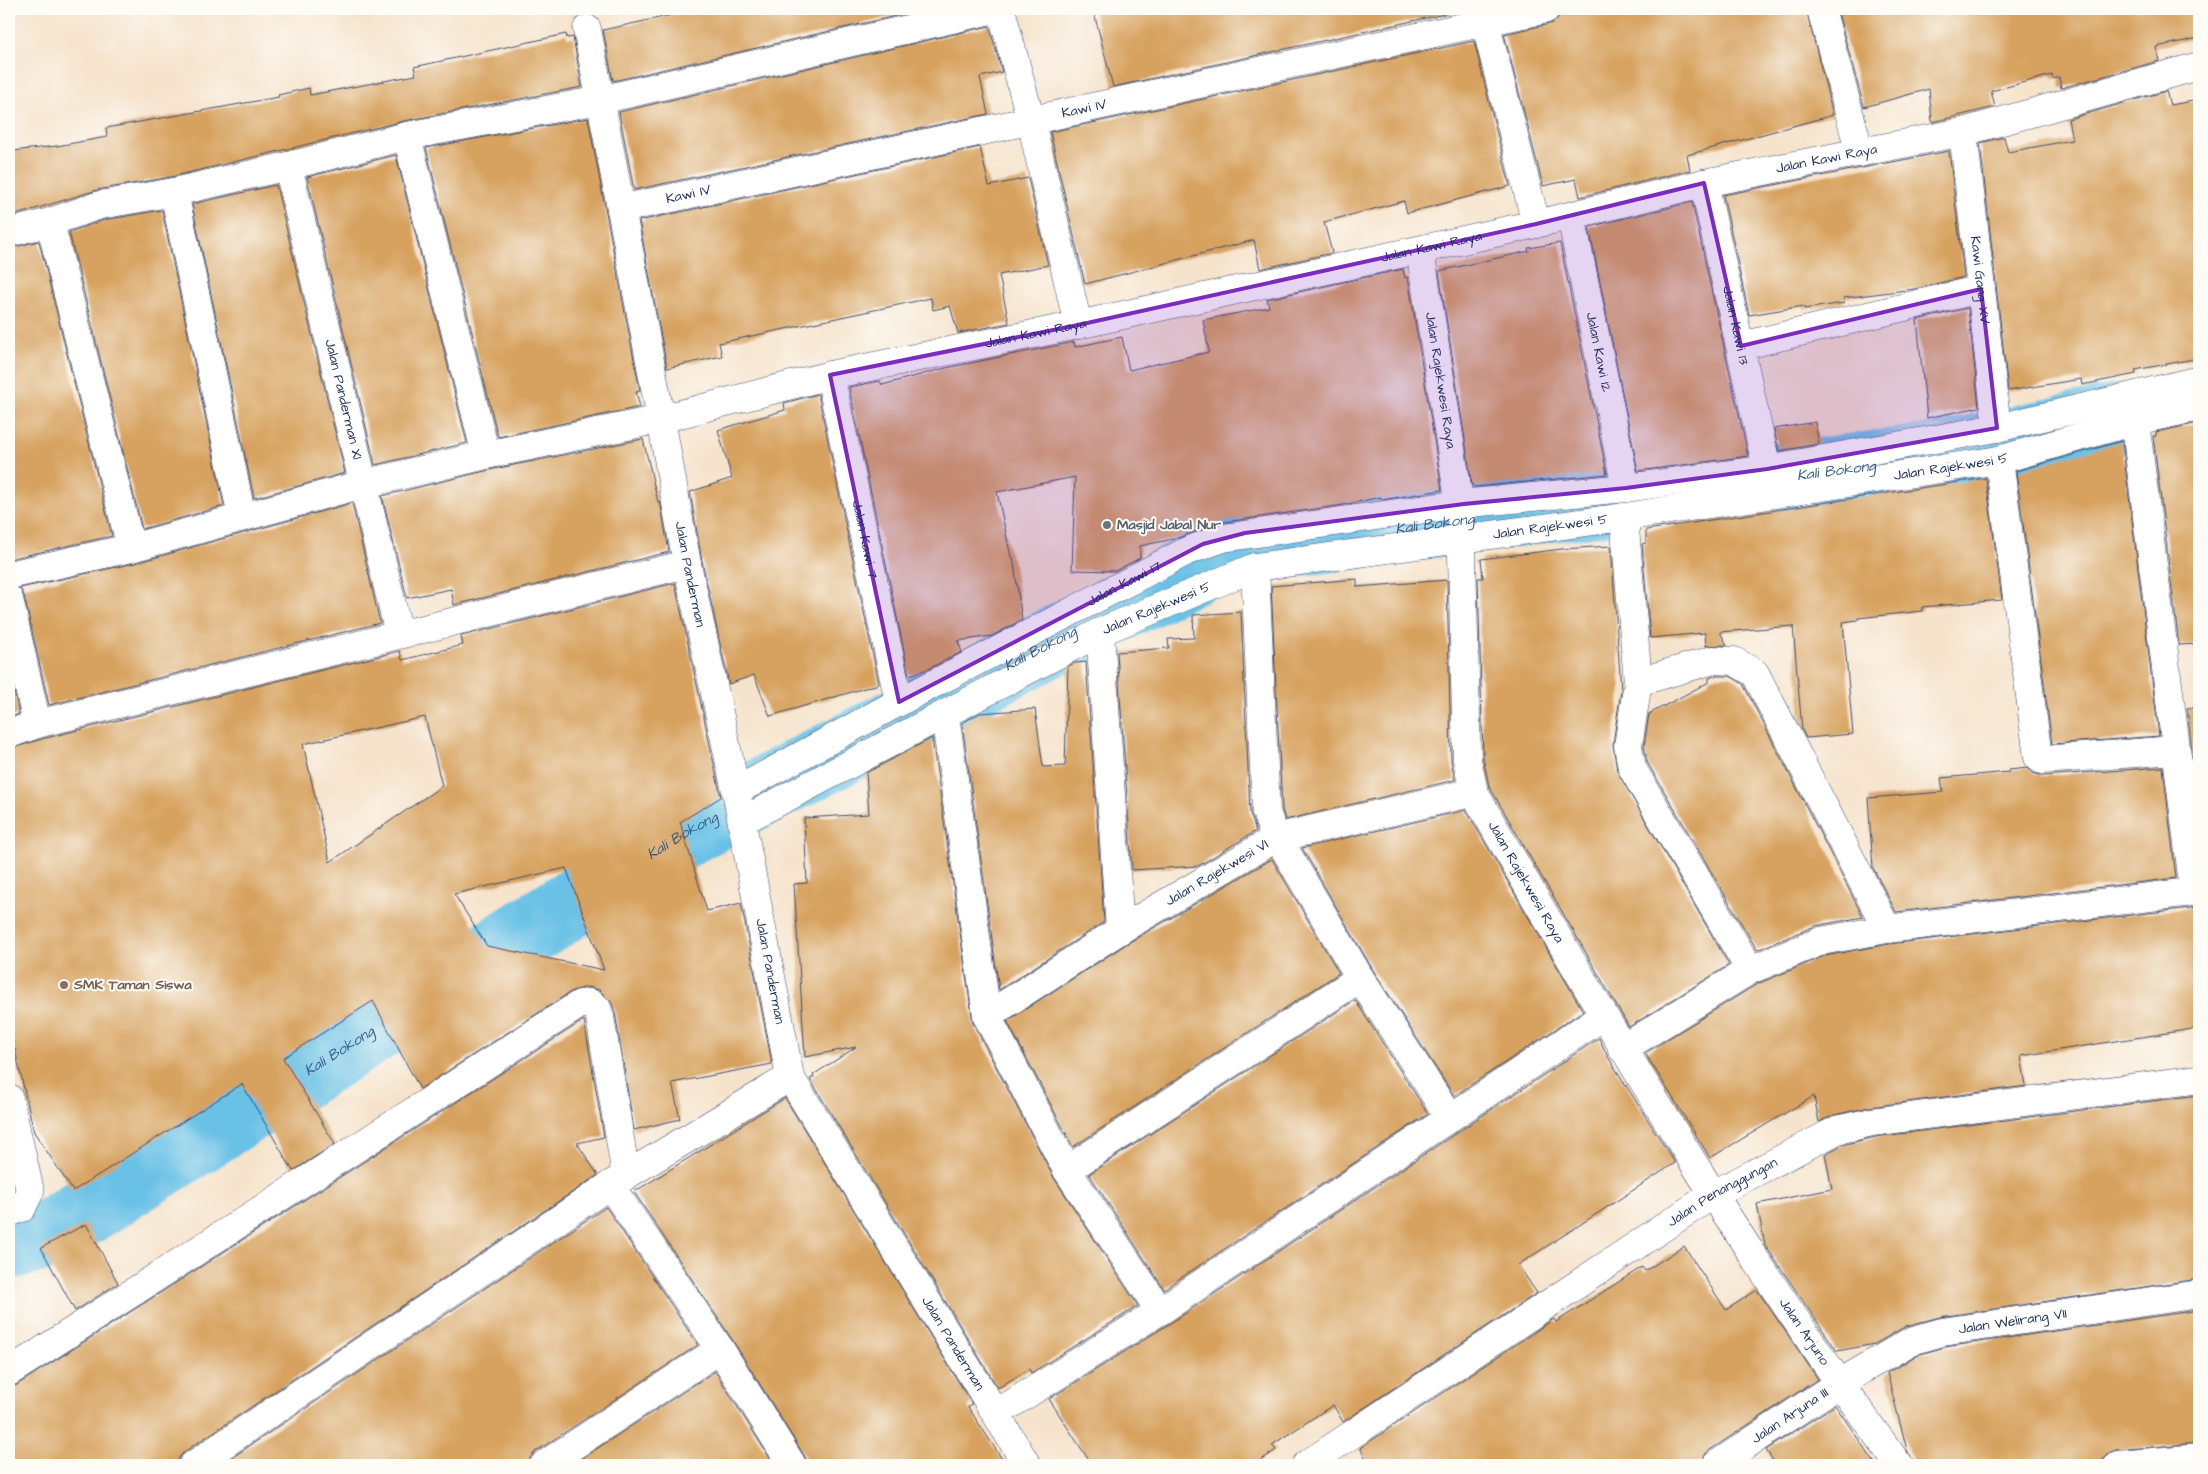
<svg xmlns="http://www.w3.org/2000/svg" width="2208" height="1474" font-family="'Architects Daughter',sans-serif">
<rect width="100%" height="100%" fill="#fdfcf7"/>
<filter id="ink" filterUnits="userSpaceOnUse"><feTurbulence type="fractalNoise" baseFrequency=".02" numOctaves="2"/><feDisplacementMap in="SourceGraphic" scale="10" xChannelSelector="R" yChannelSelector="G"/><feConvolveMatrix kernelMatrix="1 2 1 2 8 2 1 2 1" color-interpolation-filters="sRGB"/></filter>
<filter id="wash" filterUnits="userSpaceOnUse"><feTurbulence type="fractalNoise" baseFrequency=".0096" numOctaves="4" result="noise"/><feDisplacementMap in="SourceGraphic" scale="20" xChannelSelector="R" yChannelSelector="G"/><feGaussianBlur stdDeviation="1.12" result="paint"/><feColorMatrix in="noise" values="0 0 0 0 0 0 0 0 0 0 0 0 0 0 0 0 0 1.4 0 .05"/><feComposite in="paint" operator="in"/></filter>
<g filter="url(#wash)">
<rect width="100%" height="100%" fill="#f6e3cc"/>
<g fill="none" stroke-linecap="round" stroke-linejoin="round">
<g stroke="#69c1e6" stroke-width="69">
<path id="s1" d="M 1753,481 L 1937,457 L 2120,418"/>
<path id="s2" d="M 9,1245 L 44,1237 L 687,831 L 1226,552 L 1607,500"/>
</g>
</g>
<g id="blocks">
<path fill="#d7a25f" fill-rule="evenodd" d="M 700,9 L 926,9 L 613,81 L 603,30 Z
M 1093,9 L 1467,9 L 1113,87 Z
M 1561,9 L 1806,9 L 1833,115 L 1687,155 L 1690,170 L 1580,197 L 1576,179 L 1543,186 L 1504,34 L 1550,24 L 1557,20 Z
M 1837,9 L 2199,9 L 2199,38 L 2156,47 L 2159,61 L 2061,88 L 2059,77 L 2053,79 L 2052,75 L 1991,91 L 1995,107 L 1932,122 L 1929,89 L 1864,107 Z
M 989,26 L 1002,72 L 980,77 L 988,114 L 634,190 L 619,112 Z
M 566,34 L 567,38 L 573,37 L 582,87 L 404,121 L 171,177 L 97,190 L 9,217 L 9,158 L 14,157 L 13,151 L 57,146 L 107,137 L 106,128 L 279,97 L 278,95 L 309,88 L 310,95 L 416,75 L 414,67 Z
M 1474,41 L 1510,186 L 1407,213 L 1404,201 L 1324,222 L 1332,253 L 1260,269 L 1254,240 L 1085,284 L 1050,132 Z
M 2166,91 L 2170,105 L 2199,100 L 2199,358 L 2135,370 L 2136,374 L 2082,385 L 2081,379 L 2008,391 L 1980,143 L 2004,137 L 2008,152 L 2072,140 L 2068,119 Z
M 588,118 L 640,391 L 636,392 L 640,407 L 498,437 L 426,148 Z
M 980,147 L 989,186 L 1028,178 L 1048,265 L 999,275 L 1009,323 L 958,333 L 950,306 L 933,310 L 931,298 L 719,343 L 722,356 L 667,368 L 639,221 Z
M 1949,151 L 1964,277 L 1914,289 L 1843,298 L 1844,303 L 1804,309 L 1804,306 L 1749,315 L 1723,195 Z
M 396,155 L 467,443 L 375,465 L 307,177 Z
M 276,185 L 345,473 L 254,498 L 192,204 Z
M 1692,202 L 1748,456 L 1638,471 L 1589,227 Z
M 162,210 L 224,506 L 142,529 L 69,232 L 104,220 Z
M 39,241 L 112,536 L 9,559 L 9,248 Z
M 1560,243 L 1607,474 L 1475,487 L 1472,485 L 1439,271 L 1529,251 L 1528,248 Z
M 1403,269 L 1405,278 L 1408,277 L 1442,490 L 1381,500 L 1381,497 L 1343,505 L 1218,523 L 1178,538 L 1140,546 L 1140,558 L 1115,571 L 1072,570 L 1075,477 L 997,492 L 1011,557 L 1013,557 L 1022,620 L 992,636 L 958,641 L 962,652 L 928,669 L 909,675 L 849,387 L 880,381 L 882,385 L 946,368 L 1074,342 L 1075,347 L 1122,337 L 1129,370 L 1209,352 L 1203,320 L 1269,307 L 1267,299 Z
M 1968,308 L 1979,407 L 1927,418 L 1917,320 Z
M 818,394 L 879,684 L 770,716 L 754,675 L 729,684 L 702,561 L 690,492 L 732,478 L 718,430 L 785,410 L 784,403 Z
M 1815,422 L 1819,444 L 1779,451 L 1774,429 Z
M 2199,423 L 2199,644 L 2179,645 L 2153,436 L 2156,436 L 2156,432 Z
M 643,439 L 658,502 L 660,501 L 669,552 L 454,605 L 451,589 L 407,598 L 382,496 L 489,470 Z
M 2122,441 L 2159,736 L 2052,744 L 2016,471 Z
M 1986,478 L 2002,600 L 1922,607 L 1922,611 L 1858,618 L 1858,620 L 1843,622 L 1853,734 L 1806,738 L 1802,730 L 1793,626 L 1720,632 L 1727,645 L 1706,646 L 1705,633 L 1650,638 L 1642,544 L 1646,543 L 1646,530 Z
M 352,503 L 380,623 L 49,705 L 24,596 L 20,588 L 135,563 Z
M 1611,546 L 1621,690 L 1613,744 L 1617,771 L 1729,965 L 1629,1027 L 1489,786 L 1483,758 L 1478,578 L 1483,578 L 1481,559 L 1562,549 Z
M 1357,579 L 1357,587 L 1447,580 L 1451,760 L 1455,780 L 1285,820 L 1282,809 L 1271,586 Z
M 675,583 L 721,797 L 680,822 L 707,911 L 741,903 L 772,1064 L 672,1083 L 680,1119 L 634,1130 L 615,1012 L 612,1003 L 599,990 L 588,987 L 572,991 L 420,1089 L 373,1001 L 283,1058 L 335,1144 L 293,1171 L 242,1084 L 73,1191 L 34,1132 L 9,1024 L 9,749 L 42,739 L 400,651 L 402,660 L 463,645 L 461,636 ZM 425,717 L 442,786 L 330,862 L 303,744 ZM 566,868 L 604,970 L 487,946 L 454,894 Z
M 1241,612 L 1250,813 L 1256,831 L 1198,866 L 1132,870 L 1117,652 L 1169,648 L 1168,639 L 1194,638 L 1193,615 Z
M 1086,662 L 1104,922 L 999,990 L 962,723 L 980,713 L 1035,709 L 1043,767 L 1065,766 L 1068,666 L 1075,663 Z
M 9,669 L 19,714 L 9,718 Z
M 1715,676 L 1730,676 L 1743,684 L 1863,917 L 1815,926 L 1757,950 L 1647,762 L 1644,746 L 1649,714 L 1709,682 L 1709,678 Z
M 2199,707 L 2199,808 L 2187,708 Z
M 932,738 L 973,1023 L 1054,1178 L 1138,1306 L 1031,1373 L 1029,1369 L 998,1388 L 810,1079 L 814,1077 L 813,1075 L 856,1047 L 805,1057 L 794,884 L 807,883 L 804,818 L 869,814 L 866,773 Z
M 2163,767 L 2176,878 L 1896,912 L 1873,868 L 1868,798 L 1943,792 L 1941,778 L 2009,772 L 2009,770 L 2028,768 L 2033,773 L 2043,776 Z
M 1466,810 L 1583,1011 L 1454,1096 L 1373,970 L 1302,848 Z
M 1272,859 L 1339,973 L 1073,1147 L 1007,1021 L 1128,943 Z
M 2199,907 L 2199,1028 L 2021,1056 L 2026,1086 L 1870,1107 L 1834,1115 L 1819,1122 L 1814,1096 L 1710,1158 L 1645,1053 L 1757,984 L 1825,956 L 1889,944 Z
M 1355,1000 L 1428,1114 L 1164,1289 L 1089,1174 Z
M 584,1020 L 604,1137 L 577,1143 L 598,1175 L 184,1452 L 179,1458 L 178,1465 L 9,1465 L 9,1387 L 17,1385 Z
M 1599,1038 L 1608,1057 L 1675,1163 L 1518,1265 L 1537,1293 L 1343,1422 L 1333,1405 L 1272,1445 L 1276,1450 L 1254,1465 L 1092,1465 L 1049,1399 L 1169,1324 Z
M 2199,1095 L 2199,1279 L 1940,1317 L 1906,1326 L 1875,1344 L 1837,1351 L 1765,1245 L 1757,1204 L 1832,1189 L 1825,1154 L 1842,1145 L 1875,1137 Z
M 785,1098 L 972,1404 L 968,1407 L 1006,1465 L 808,1465 L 805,1457 L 733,1341 L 634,1192 Z
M 606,1207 L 698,1345 L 535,1452 L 530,1458 L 528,1465 L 221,1465 Z
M 86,1224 L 118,1283 L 75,1311 L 41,1248 Z
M 1684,1246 L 1726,1310 L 1757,1290 L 1818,1379 L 1707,1452 L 1702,1460 L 1693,1465 L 1370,1465 L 1360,1448 L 1554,1319 L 1556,1322 L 1642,1267 L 1645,1271 Z
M 2199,1310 L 2199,1443 L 2116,1450 L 2109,1453 L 2104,1458 L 2103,1465 L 1914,1465 L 1907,1450 L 1887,1373 L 1917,1355 L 1945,1347 Z
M 715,1371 L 774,1465 L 572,1465 Z
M 1835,1405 L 1876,1465 L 1776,1465 L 1766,1450 Z"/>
</g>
</g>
<g filter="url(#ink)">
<use href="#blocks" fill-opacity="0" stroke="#3c4a6e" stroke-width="1"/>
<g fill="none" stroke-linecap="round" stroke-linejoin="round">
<g stroke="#3c4a6e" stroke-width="29">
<g id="street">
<path d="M 1001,9 L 1031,121 L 1078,325"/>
<path d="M 1482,9 L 1536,224"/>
<path d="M 1821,9 L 1860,153"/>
<path id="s3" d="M 587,29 L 661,419 L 687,564 L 736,791 L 790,1077 L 1027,1465"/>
<path id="s4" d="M 1963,132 L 1997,428"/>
<path d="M 407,136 L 486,455"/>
<path id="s5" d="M 288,166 L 399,634"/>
<path id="s6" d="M 1704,183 L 1767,469"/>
<path d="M 174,192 L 242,517"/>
<path id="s7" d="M 621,209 L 1546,9"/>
<path id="s8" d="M 1571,216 L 1626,488"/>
<path d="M 50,222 L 131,548"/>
<path d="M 9,233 L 50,222 L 100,205 L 174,192 L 288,166 L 407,136 L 600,100 L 995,9"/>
<path id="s9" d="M 1420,250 L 1461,513 L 1467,760 L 1474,792 C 1606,1023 1740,1252 1899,1465"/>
<path d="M 1741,346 L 1981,289"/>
<path id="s10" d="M 830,375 L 899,702"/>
<path d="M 2135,421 L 2194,892"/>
<path d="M 1999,460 L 2038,757 L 2042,760 L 2175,750"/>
<path d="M 1624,517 L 1638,682 L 1628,746 L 1632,768 L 1750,970"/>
<path d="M 1255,567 L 1266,812 L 1271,826 L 1360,978 L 1449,1117"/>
<path id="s11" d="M 9,575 L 131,548 L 363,484 L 486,455 L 661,419 L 830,375 L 1078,325 L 1536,224 L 1704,183 L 1963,132 L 2199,66"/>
<path d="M 9,599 L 37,724"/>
<path d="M 1100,632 L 1120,930"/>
<path d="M 1638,682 L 1713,660 L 1734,661 L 1755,673 L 1887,929"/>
<path d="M 945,715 L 987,1016 L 1067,1170 L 1160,1311"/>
<path d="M 9,734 L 37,724 L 687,564"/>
<path id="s12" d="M 736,791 L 899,702 L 1187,551 L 1223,538 L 1460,504 L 1626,488 L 1767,469 L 1997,428 L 2199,380"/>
<path id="s13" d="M 742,821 L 1100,632 L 1255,567 L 1624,517 L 1999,460 L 2135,421 L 2199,407"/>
<path id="s14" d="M 987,1016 L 1120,930 L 1276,838 L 1474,792"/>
<path d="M 1622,1049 L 1750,970 L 1821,941 L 1887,929 L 2199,891"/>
<path d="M 9,1098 L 30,1191 L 22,1208 L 9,1213"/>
<path d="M 1067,1170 L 1360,978"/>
<path d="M 610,1185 L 720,1349 L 792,1465"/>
<path d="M 9,1372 L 580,1004 L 590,1003 L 597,1008 L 600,1017 L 626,1176"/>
<path d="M 997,1413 L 1160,1311 L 1603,1016"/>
<path d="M 193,1465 L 610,1185 L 790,1077"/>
<path d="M 544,1465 L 720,1349"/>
<path id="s15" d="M 1306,1465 L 1712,1195 L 1837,1130 L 1872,1122 L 2199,1079"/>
<path id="s16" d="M 1716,1465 L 1838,1384 L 1911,1341 L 1942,1332 L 2199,1294"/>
<path d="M 2118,1465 L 2199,1458"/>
</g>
</g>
<use href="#street" stroke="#fff" stroke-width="28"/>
</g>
</g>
<path fill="#7b2cbf" fill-opacity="0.2" stroke="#7b2cbf" stroke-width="4" stroke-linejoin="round" d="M 1704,183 L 1741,346 L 1981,289 L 1997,428 L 1767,469 L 1626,488 L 1464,504 L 1245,533 L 1203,544 L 899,702 L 830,375 L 1078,325 L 1536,224 Z"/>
<circle fill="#6b7280" stroke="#fdfcf7" stroke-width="2" cx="1107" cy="525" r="5"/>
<circle fill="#8d6e63" stroke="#fdfcf7" stroke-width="2" cx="64" cy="985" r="5"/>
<g text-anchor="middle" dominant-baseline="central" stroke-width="4" stroke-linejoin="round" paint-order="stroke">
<g font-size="14" fill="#1b2f5e" stroke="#fdfcf7">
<text stroke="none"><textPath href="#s7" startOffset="474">Kawi IV</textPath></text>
<text stroke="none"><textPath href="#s11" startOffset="1865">Jalan Kawi Raya</textPath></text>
<text stroke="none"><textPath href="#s7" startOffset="69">Kawi IV</textPath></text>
<text stroke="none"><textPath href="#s11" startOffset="1460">Jalan Kawi Raya</textPath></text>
<text stroke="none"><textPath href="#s4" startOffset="149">Kawi Gang XV</textPath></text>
<text stroke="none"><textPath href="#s6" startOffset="146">Jalan Kawi 13</textPath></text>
<text stroke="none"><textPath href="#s11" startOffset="1055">Jalan Kawi Raya</textPath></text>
<text stroke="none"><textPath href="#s8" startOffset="139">Jalan Kawi 12</textPath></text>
<text stroke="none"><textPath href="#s9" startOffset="132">Jalan Rajekwesi Raya</textPath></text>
<text stroke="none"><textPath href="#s5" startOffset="240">Jalan Panderman XI</textPath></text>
<text stroke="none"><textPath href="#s13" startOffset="1276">Jalan Rajekwesi 5</textPath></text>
<text stroke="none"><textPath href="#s13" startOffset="871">Jalan Rajekwesi 5</textPath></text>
<text stroke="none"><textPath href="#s10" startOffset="168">Jalan Kawi 7</textPath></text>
<text stroke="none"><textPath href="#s3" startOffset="555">Jalan Panderman</textPath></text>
<text stroke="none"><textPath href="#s12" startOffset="440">Jalan Kawi 17</textPath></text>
<text stroke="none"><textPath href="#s13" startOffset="466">Jalan Rajekwesi 5</textPath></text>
<text stroke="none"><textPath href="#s14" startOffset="271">Jalan Rajekwesi VI</textPath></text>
<text stroke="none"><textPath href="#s9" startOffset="650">Jalan Rajekwesi Raya</textPath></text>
<text stroke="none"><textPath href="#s3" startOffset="960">Jalan Panderman</textPath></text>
<text stroke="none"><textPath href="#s15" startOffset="498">Jalan Penanggungan</textPath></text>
<text stroke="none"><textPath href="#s16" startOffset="335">Jalan Welirang VII</textPath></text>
<text stroke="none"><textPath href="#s9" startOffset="1179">Jalan Arjuno</textPath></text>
<text stroke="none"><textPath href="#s3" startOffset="1380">Jalan Panderman</textPath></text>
<text stroke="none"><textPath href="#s16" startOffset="89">Jalan Arjuna III</textPath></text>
</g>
<g font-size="14" font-weight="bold" fill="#5b616d" stroke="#fdfcf7" text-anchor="start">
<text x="1117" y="525">Masjid Jabal Nur</text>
</g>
<g font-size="14" font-weight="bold" fill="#785e54" stroke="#fdfcf7" text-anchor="start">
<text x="74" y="985">SMK Taman Siswa</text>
</g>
<g font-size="15" font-style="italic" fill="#325b87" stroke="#fdfcf7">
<text stroke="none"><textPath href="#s1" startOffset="84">Kali Bokong</textPath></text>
<text stroke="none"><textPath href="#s2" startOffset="1614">Kali Bokong</textPath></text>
<text stroke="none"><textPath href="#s2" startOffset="1194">Kali Bokong</textPath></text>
<text stroke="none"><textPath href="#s2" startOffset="790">Kali Bokong</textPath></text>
<text stroke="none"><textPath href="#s2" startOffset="385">Kali Bokong</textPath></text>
</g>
</g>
<rect width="2208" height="1474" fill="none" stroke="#fdfcf7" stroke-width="30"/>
</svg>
